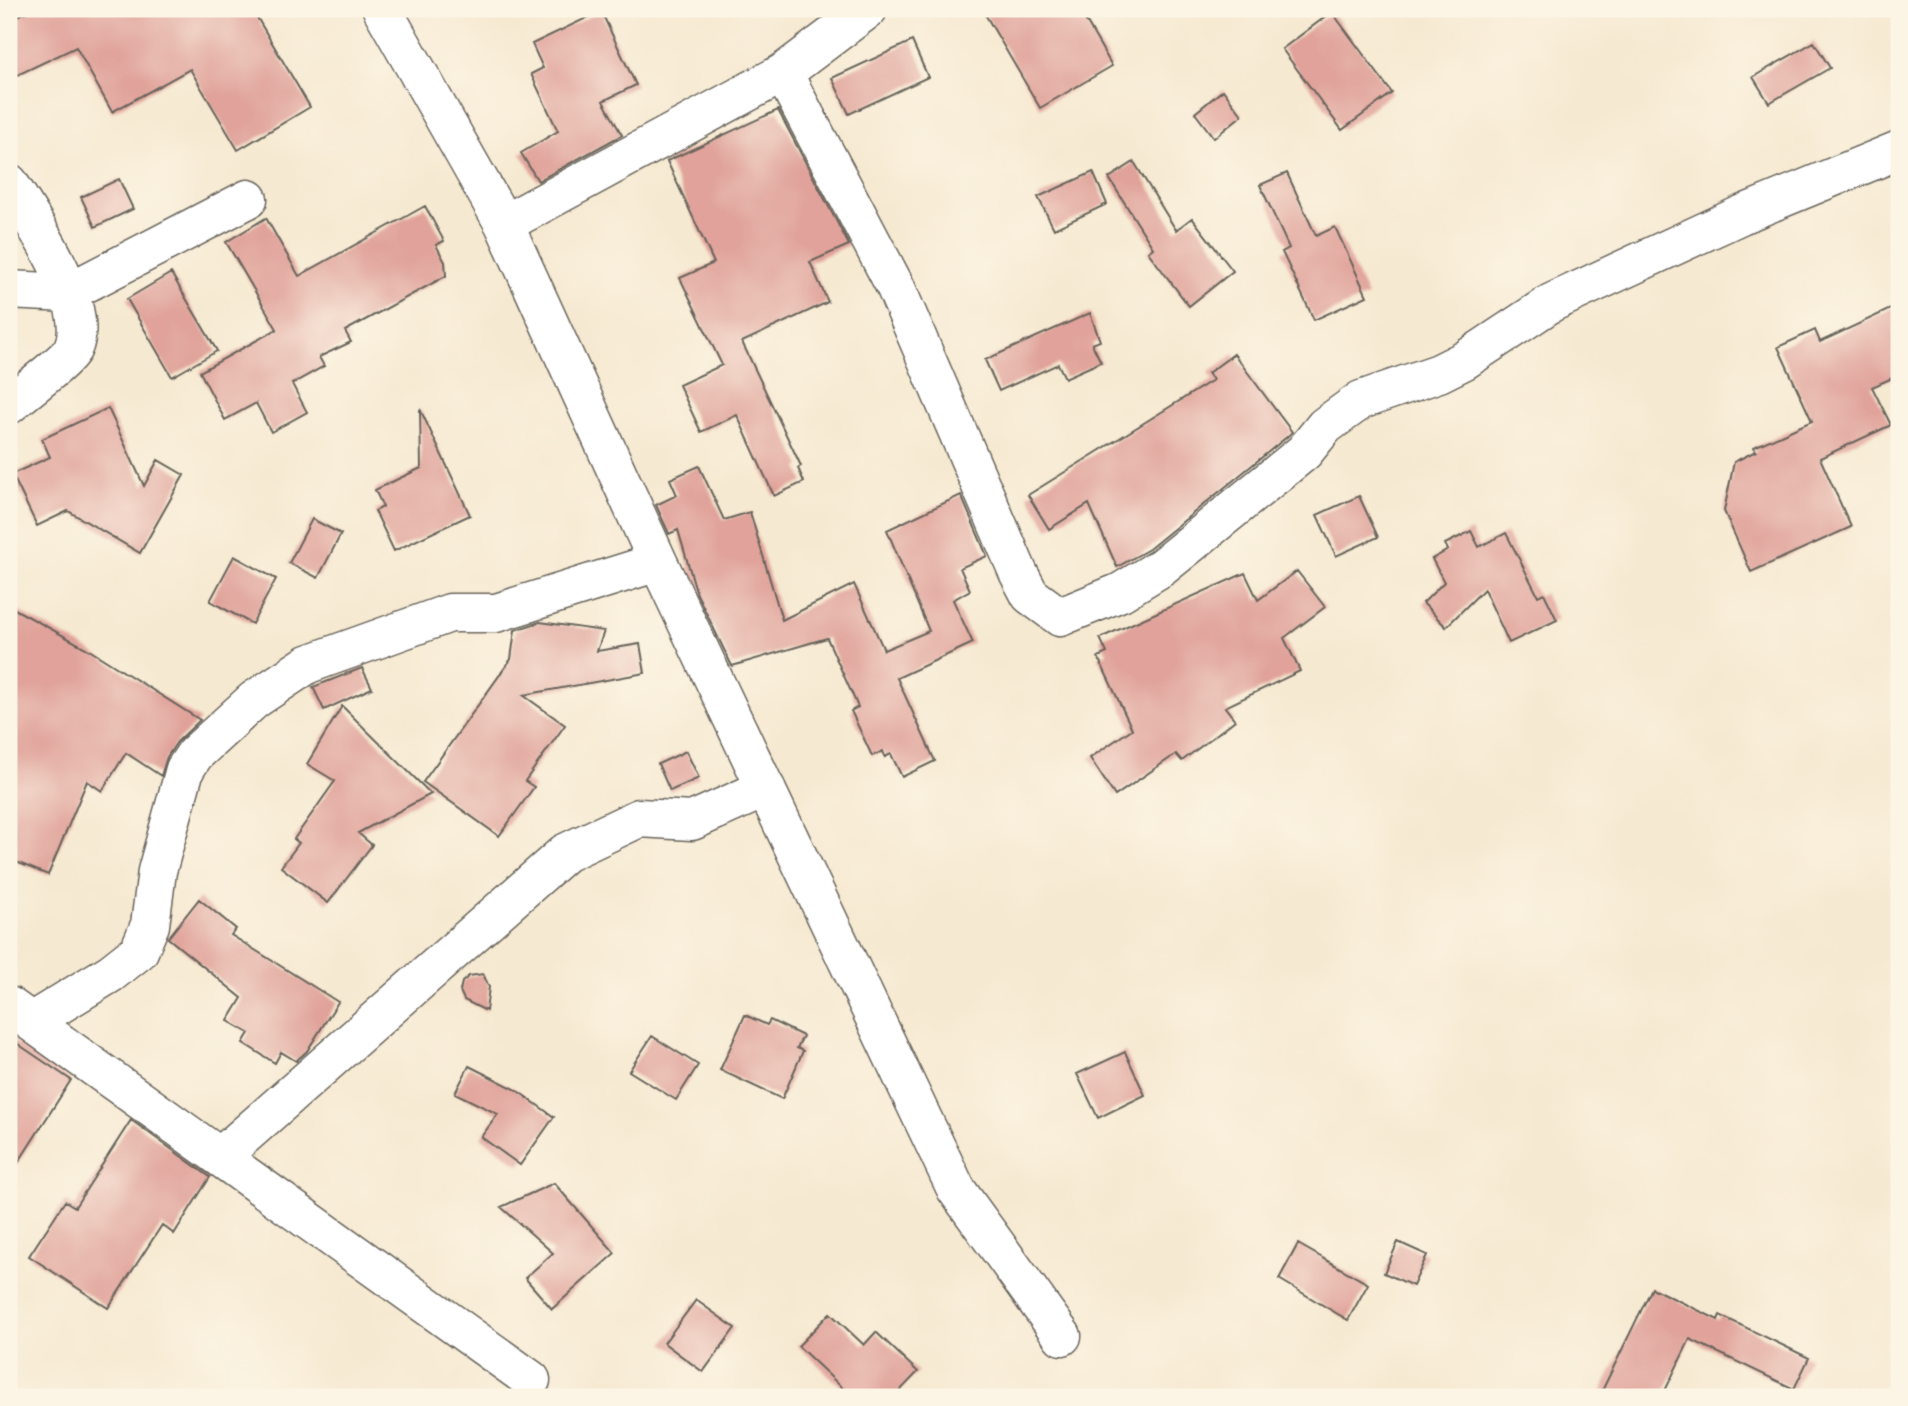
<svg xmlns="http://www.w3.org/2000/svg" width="1908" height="1406" font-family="'Old Standard TT',serif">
<rect width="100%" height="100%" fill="#fcf5e5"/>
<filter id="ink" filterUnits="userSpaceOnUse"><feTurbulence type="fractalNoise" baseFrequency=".0143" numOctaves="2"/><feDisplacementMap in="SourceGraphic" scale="14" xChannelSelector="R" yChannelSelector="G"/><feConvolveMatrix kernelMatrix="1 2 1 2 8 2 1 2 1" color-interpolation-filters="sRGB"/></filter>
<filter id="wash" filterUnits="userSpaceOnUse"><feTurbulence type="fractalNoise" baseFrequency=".00686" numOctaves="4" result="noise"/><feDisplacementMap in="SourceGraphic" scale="28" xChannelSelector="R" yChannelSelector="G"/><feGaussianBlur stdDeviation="1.57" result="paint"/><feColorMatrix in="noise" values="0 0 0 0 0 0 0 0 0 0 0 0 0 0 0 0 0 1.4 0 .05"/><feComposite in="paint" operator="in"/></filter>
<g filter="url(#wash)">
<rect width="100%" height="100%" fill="#f6e9d1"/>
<g id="blocks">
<path fill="#e0a29a" d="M 33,9 L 252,9 L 310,107 L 238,150 L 190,69 L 112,112 L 76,47 L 9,79 L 9,20 Z
M 982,9 L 1079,9 L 1112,66 L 1040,108 Z
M 601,11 L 636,85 L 603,101 L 622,135 L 538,181 L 521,153 L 558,131 L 531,74 L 543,68 L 532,44 Z
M 1332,12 L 1392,93 L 1342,130 L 1282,49 Z
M 912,41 L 928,77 L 849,114 L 832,78 Z
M 1814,42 L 1830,68 L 1769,103 L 1753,77 Z
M 1223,90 L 1242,115 L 1214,138 L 1195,113 Z
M 778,110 L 849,245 L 810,262 L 828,302 L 742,342 L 801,466 L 798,468 L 804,482 L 774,496 L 737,415 L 701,432 L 679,385 L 722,365 L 680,278 L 714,263 L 667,161 Z
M 1134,162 L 1176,230 L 1192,218 L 1233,271 L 1189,306 L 1148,252 L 1153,248 L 1109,178 Z
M 1093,172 L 1107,204 L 1054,229 L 1038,197 Z
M 1287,173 L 1316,236 L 1335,227 L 1367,296 L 1314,320 L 1282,252 L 1289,248 L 1260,185 Z
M 119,179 L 133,209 L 95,227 L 81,197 Z
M 425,206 L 444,241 L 436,245 L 445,262 L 446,276 L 345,331 L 351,342 L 319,357 L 324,366 L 292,384 L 307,412 L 271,432 L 256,403 L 225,420 L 200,372 L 277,329 L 226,242 L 266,218 L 299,276 Z
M 171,273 L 217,351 L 172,377 L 127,299 Z
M 1899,305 L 1899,375 L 1872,387 L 1891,425 L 1820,458 L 1851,527 L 1751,572 L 1724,511 L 1734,462 L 1756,451 L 1754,447 L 1812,421 L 1778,347 L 1815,330 L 1820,342 Z
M 1090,313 L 1100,341 L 1092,344 L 1101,362 L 1065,378 L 1058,364 L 999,391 L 985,360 Z
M 1234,354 L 1292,432 L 1288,436 L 1149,549 L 1117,567 L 1089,504 L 1049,529 L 1028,495 L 1213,380 L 1208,373 Z
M 108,408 L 144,486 L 158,460 L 184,475 L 140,553 L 68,511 L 37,526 L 12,474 L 50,457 L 42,439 Z
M 420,409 L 470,515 L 394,551 L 375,511 L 383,507 L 375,490 L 421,468 Z
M 699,466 L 724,520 L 750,512 L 782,620 L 854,584 L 884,650 L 929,631 L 887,530 L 961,495 L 987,556 L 960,568 L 970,590 L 953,600 L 973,643 L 897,678 L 935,761 L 902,777 L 891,754 L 885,757 L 883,751 L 872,756 L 851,711 L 858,707 L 827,638 L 732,666 L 697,594 L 678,530 L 669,534 L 656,505 L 677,495 L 670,479 Z
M 1359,496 L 1378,537 L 1336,556 L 1317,515 Z
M 312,519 L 341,534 L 318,578 L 289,563 Z
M 1471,531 L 1479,547 L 1506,533 L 1538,596 L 1544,593 L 1557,620 L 1509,643 L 1484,589 L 1446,627 L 1423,603 L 1444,582 L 1432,559 L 1448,550 L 1445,544 Z
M 234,556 L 276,579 L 252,624 L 210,601 Z
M 1297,571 L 1325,607 L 1284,638 L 1300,671 L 1225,707 L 1235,720 L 1182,761 L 1176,754 L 1115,796 L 1090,758 L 1132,729 L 1098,657 L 1107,653 L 1100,638 L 1245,573 L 1258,600 Z
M 9,606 L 86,648 L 200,720 L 177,742 L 167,757 L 161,776 L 126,753 L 102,791 L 87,781 L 48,875 L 9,859 Z
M 540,622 L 604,631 L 597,651 L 640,644 L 645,673 L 523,695 L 565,725 L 525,781 L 534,787 L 499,836 L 423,782 L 511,659 L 515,630 Z
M 362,668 L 372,688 L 324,710 L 313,687 Z
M 342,706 L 431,794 L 358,833 L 372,845 L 328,903 L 281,867 L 299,843 L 294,839 L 335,781 L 307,764 Z
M 686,751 L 699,778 L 670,791 L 658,764 Z
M 199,899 L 236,929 L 231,935 L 338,1002 L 307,1051 L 296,1061 L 281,1052 L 275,1063 L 243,1043 L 249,1033 L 228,1021 L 242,998 L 168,938 Z
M 483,974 L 489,987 L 486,1011 L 464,1000 L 460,991 L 462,982 L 469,976 Z
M 745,1015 L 767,1025 L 770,1020 L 803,1036 L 797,1048 L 803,1051 L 782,1099 L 720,1070 Z
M 652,1036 L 698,1065 L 676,1100 L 629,1071 Z
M 9,1038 L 71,1080 L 9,1177 Z
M 1125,1052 L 1145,1095 L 1098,1118 L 1077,1074 Z
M 469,1066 L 515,1089 L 554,1117 L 520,1165 L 481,1137 L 498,1114 L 455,1093 Z
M 131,1120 L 210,1177 L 174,1234 L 162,1225 L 108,1308 L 29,1256 L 65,1201 L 75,1207 Z
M 554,1183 L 615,1253 L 552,1309 L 525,1278 L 553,1253 L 501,1207 Z
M 1398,1242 L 1427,1255 L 1413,1286 L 1384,1273 Z
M 1298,1244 L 1368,1284 L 1348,1320 L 1279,1279 Z
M 1652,1288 L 1718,1320 L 1720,1315 L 1809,1358 L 1794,1389 L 1690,1339 L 1662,1397 L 1599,1397 Z
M 696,1300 L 735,1328 L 703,1372 L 664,1343 Z
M 830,1313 L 864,1345 L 876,1332 L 918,1372 L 894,1397 L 852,1397 L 798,1346 Z"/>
</g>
</g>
<g filter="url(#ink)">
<use href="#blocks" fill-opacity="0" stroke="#68645b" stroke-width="2"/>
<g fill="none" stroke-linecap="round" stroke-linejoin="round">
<g stroke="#68645b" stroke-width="41">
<path id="minor" d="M 382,9 L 504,224 L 658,562 L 956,1189 L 1062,1336
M 783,73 L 896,288 L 1018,572 L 1030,595 L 1060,617 L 1121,592 L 1162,567 L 1304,452 L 1325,426 L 1361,400 L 1439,373 L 1465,360 L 1551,303 L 1741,215 L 1899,150
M 9,183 C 31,218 92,306 73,348 C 68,360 21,394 9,405
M 504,224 L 783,73 L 868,9
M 9,290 L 67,293 L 248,199
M 9,1006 L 531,1380
M 31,1022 L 111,973 L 139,951 L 150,925 L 157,871 L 185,769 L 195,754 L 254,700 L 308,664 L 450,613 L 496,613 L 658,562
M 220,1157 L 565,853 L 639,818 L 692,821 L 766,788"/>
</g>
<use href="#minor" stroke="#fff" stroke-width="38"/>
</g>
</g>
<rect width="1908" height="1406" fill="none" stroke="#fcf5e5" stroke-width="35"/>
</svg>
